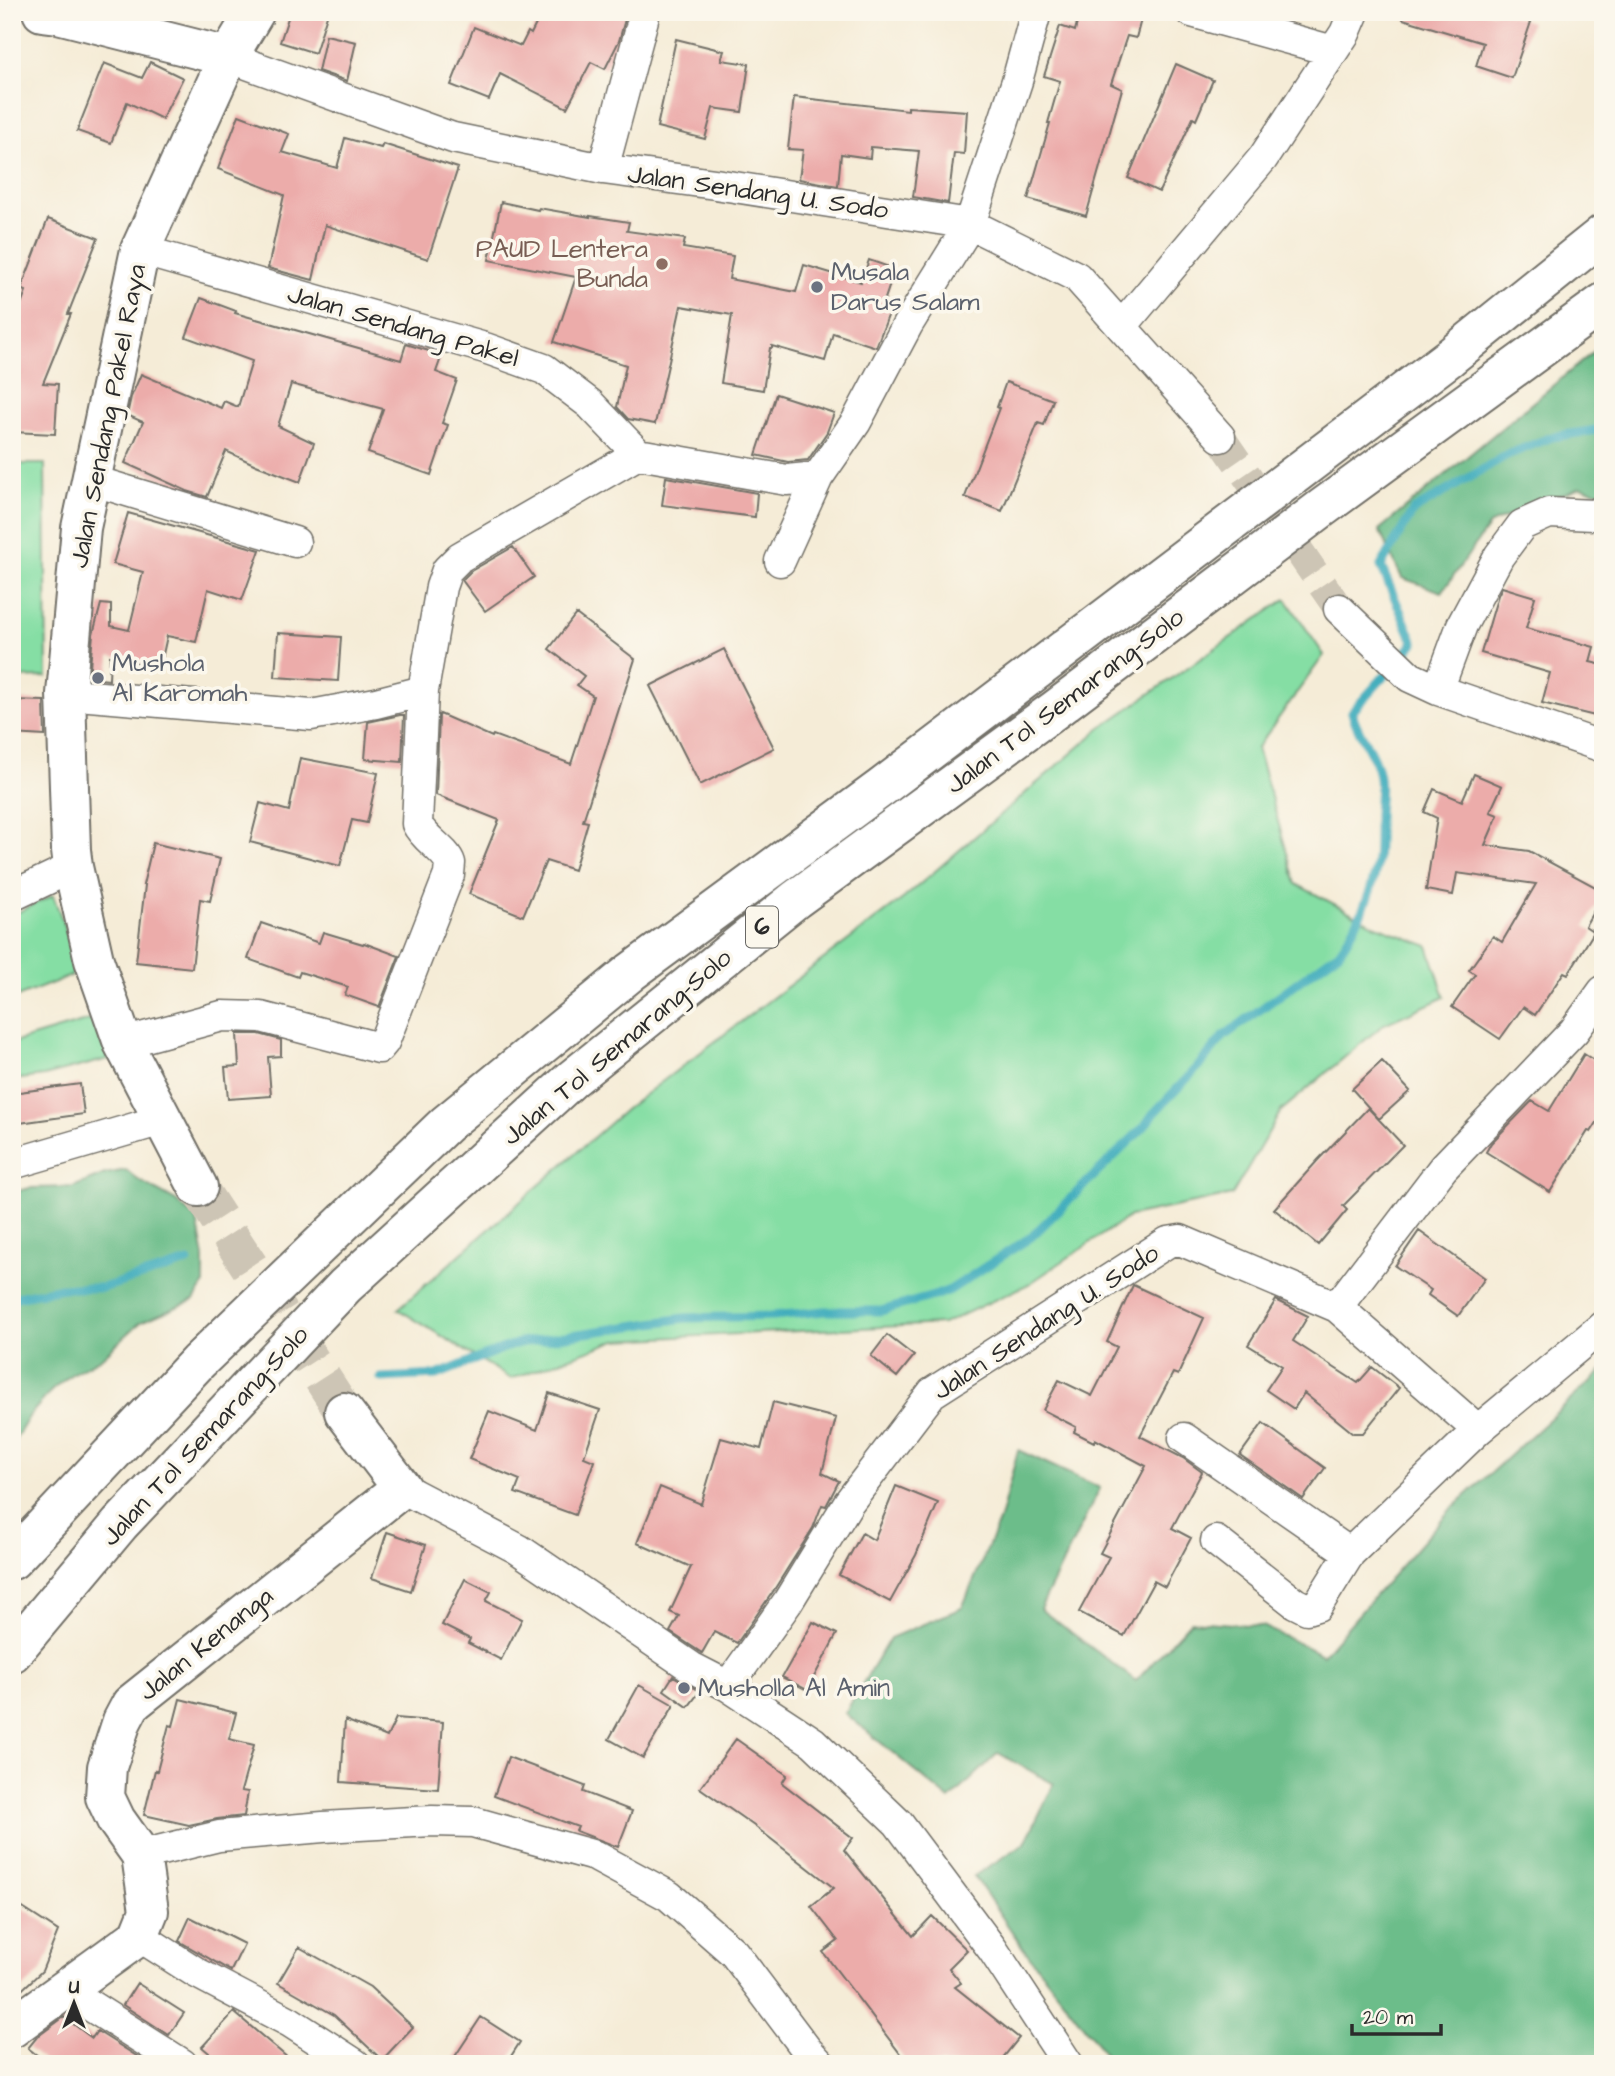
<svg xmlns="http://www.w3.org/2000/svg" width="1615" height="2076" font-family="'Architects Daughter',sans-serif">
<rect width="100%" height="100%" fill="#fbf7ec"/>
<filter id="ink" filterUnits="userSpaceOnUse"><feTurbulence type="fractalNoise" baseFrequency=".0143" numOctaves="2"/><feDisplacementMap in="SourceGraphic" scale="14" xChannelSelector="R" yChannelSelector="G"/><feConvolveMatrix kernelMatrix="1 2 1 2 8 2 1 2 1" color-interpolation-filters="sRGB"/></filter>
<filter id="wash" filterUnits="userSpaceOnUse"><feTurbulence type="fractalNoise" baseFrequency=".00686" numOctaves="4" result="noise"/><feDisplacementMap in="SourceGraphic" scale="28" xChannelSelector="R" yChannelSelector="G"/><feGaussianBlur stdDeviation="1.57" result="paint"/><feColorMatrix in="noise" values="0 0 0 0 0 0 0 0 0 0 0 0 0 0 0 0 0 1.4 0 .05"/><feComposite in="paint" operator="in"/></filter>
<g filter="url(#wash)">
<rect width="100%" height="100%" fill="#f5ecd7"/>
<path fill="#85dea4" stroke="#588468" stroke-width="2" d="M 12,464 L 45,464 L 47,677 L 12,678 Z
M 1286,599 L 1324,655 L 1257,748 L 1296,884 L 1374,925 L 1428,946 L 1445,997 L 1384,1024 L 1281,1111 L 1232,1195 L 1130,1216 L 1029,1284 L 943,1324 L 617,1340 L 511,1379 L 398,1309 L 626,1109 L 904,898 L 1102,727 Z
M 53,895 L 79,966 L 71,976 L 12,999 L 12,915 Z
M 96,1018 L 116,1057 L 44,1076 L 12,1080 L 12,1043 Z"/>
<path fill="#6cbd8a" stroke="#4c745a" stroke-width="2" d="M 1603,344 L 1603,493 L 1580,487 L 1490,524 L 1442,592 L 1402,578 L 1379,530 Z
M 126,1170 L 138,1180 L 176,1201 L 197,1220 L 204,1257 L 204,1285 L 194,1300 L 141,1322 L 101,1358 L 73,1373 L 51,1391 L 30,1415 L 12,1445 L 12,1192 L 30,1188 L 73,1187 L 105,1174 Z
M 1603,1370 L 1603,2064 L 1113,2064 L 1023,1948 L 974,1876 L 1025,1843 L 1054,1784 L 998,1753 L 950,1800 L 845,1713 L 890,1638 L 962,1608 L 1000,1519 L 1018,1450 L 1100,1488 L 1040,1609 L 1136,1681 L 1191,1621 L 1262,1626 L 1323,1655 L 1450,1510 Z"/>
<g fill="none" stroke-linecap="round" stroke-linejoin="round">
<path stroke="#3eacbc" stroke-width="9" d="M 12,1298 L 62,1288 L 102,1288 L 188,1262
M 381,1378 L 437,1375 L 504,1348 L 519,1343 L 685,1318 L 773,1316 L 825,1311 L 881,1311 L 937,1295 L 950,1290 L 1031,1237 L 1144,1127 L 1153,1114 L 1197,1068 L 1224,1036 L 1339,952 C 1356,928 1371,896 1376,868 C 1379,851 1378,831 1378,814 C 1379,798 1382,781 1376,765 C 1370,746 1356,731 1352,712 L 1414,643 L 1381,566 L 1413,511 L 1507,455 L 1552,437 L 1603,429"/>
</g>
<g id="blocks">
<path fill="#ecacaa" d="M 290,12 L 328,12 L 315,53 L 280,42 Z
M 542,12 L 627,12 L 619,41 L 605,69 L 591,62 L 567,108 L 500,74 L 489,100 L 451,85 L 474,27 L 521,46 L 528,32 L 531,34 Z
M 1069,12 L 1143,12 L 1136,38 L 1127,36 L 1111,84 L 1122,89 L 1086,216 L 1028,199 L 1050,123 L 1048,123 L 1060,81 L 1044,76 L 1060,26 L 1075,31 L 1077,23 L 1068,20 Z
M 1404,12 L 1501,12 L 1531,22 L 1512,78 L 1476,66 L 1483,43 L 1403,19 Z
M 326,35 L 356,42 L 347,81 L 318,71 Z
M 676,39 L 724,51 L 721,60 L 749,64 L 742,112 L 713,108 L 705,139 L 657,127 Z
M 150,62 L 183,78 L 162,119 L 127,102 L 111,143 L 77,131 L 104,63 L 142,78 Z
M 1176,64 L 1213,80 L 1196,120 L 1193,118 L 1159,192 L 1128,178 Z
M 794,97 L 908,110 L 908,107 L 967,111 L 964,154 L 954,153 L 948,203 L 913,197 L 919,151 L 871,147 L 870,158 L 841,154 L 838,186 L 799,179 L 803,150 L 788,149 Z
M 239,115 L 289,134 L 282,152 L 337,168 L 345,138 L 381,148 L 383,144 L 458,168 L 428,259 L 325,225 L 313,280 L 268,268 L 284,195 L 218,169 Z
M 501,202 L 538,210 L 539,208 L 590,217 L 590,216 L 629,222 L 627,231 L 685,239 L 683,248 L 733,256 L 729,279 L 796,292 L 804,265 L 861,282 L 869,260 L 895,269 L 883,305 L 891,308 L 876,347 L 833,333 L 825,361 L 772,346 L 772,348 L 770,348 L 763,390 L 721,383 L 732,315 L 681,306 L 655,424 L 628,419 L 617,407 L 626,365 L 554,342 L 576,277 L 489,260 Z
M 48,219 L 98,238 L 68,314 L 71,314 L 43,383 L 58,384 L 55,434 L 12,432 L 16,351 L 12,350 L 12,328 L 26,291 L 21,289 Z
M 201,298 L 236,311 L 235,313 L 401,360 L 406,344 L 442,355 L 436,372 L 457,380 L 442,423 L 448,425 L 431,475 L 368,453 L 383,409 L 291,384 L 278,426 L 314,443 L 300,482 L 256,465 L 226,451 L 207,497 L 187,491 L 125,463 L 143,422 L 127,415 L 131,397 L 141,374 L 221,408 L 224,401 L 238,407 L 252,361 L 186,337 Z
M 1006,382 L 1053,400 L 1044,425 L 1038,423 L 1002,511 L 965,497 L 999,408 L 997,407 Z
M 776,394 L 834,413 L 827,432 L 808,460 L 788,462 L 756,455 Z
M 666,477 L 757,493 L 755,517 L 662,505 Z
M 128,513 L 260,550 L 242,600 L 208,589 L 196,642 L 167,636 L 160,668 L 110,656 L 109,680 L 89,678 L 93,634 L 101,604 L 111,605 L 111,626 L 129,630 L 143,572 L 113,564 Z
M 513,547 L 534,577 L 485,611 L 462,580 L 471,571 Z
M 1502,587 L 1535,597 L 1526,628 L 1594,647 L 1590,662 L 1603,665 L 1603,718 L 1542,703 L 1550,673 L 1481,653 L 1498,595 Z
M 576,614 L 635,659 L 583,821 L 588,822 L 574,870 L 546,861 L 523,916 L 469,894 L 499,820 L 436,795 L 439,715 L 440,714 L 492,737 L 493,735 L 571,764 L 593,696 L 577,685 L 584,676 L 549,649 Z
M 278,633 L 341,637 L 338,681 L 275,677 Z
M 724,649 L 774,748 L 700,785 L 650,686 Z
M 12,700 L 44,701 L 45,736 L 12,734 Z
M 400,715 L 404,715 L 402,762 L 365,759 L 368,722 Z
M 300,758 L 378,773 L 367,823 L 352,820 L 340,866 L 250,842 L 260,803 L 289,811 Z
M 1474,774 L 1502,786 L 1490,812 L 1498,815 L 1485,845 L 1529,851 L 1603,891 L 1603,895 L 1585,926 L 1594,932 L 1568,974 L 1564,972 L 1535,1015 L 1523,1007 L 1500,1039 L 1452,1007 L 1475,974 L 1469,970 L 1493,936 L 1502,942 L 1536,884 L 1457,873 L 1453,895 L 1426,890 L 1437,818 L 1424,812 L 1434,789 L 1462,801 Z
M 153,843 L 220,859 L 210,901 L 200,899 L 192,968 L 136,962 L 145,885 L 143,885 Z
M 261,923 L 319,943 L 323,932 L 363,944 L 364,943 L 399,956 L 379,1007 L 345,995 L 348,987 L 300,972 L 298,977 L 248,959 Z
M 237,1034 L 259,1034 L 281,1040 L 281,1056 L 268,1057 L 271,1096 L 228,1099 L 225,1067 L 239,1066 Z
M 1584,1054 L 1603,1066 L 1603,1113 L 1591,1132 L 1588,1131 L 1550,1192 L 1486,1152 L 1491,1143 L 1532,1101 L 1549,1111 Z
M 1382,1061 L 1410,1091 L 1379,1119 L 1352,1089 Z
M 80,1084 L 84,1114 L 12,1124 L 12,1093 Z
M 1368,1108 L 1403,1145 L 1343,1206 L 1347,1210 L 1318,1245 L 1274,1209 L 1318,1160 Z
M 1419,1231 L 1485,1278 L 1458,1316 L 1428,1295 L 1431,1290 L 1395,1266 Z
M 1133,1285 L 1204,1318 L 1178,1375 L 1173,1373 L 1140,1436 L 1183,1458 L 1202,1472 L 1172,1528 L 1191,1538 L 1165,1587 L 1154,1581 L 1124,1636 L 1079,1612 L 1109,1557 L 1100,1553 L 1146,1466 L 1095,1439 L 1094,1442 L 1074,1432 L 1076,1427 L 1043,1410 L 1059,1380 L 1092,1396 L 1117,1347 L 1107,1342 Z
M 1276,1300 L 1308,1316 L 1293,1341 L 1358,1383 L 1372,1367 L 1399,1388 L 1363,1433 L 1353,1433 L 1304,1393 L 1294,1409 L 1266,1390 L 1282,1366 L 1248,1345 Z
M 887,1335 L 914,1356 L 897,1377 L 871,1356 Z
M 549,1393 L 600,1410 L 584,1457 L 594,1461 L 575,1515 L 515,1493 L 520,1480 L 469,1459 L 489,1411 L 537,1430 Z
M 773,1402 L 836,1418 L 822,1473 L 839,1481 L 826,1506 L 822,1505 L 813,1528 L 772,1593 L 737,1643 L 714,1632 L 702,1653 L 670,1632 L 679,1616 L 670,1612 L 691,1567 L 637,1543 L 660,1487 L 701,1504 L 721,1438 L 761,1449 Z
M 1263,1423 L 1325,1468 L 1303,1499 L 1240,1455 Z
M 896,1486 L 938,1503 L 916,1555 L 890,1602 L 839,1575 L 862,1533 L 874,1540 Z
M 387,1532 L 426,1545 L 411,1591 L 372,1578 Z
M 465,1579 L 491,1592 L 486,1601 L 522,1619 L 501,1660 L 468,1643 L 470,1639 L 442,1625 Z
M 813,1622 L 837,1634 L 807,1690 L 782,1677 Z
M 673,1676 L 700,1691 L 688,1707 L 664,1690 Z
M 639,1685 L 674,1705 L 643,1758 L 609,1739 Z
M 180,1699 L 236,1713 L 229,1739 L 254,1745 L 241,1791 L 248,1792 L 244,1816 L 217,1819 L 189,1825 L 144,1815 L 155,1770 L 157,1771 L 169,1725 L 173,1726 Z
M 396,1718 L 443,1722 L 438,1789 L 341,1782 L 345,1720 L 387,1737 Z
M 736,1739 L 787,1775 L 782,1783 L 853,1838 L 844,1850 L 913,1936 L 932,1916 L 967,1950 L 949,1968 L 961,1983 L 955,1987 L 1019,2038 L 998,2064 L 908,2064 L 823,1952 L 838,1941 L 811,1906 L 834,1888 L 757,1828 L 700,1788 Z
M 508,1757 L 585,1786 L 583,1792 L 632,1811 L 618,1847 L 576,1831 L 578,1827 L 494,1796 Z
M 18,1905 L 58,1931 L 42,1971 L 12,1999 L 12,1920 Z
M 190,1917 L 244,1944 L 231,1971 L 179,1941 Z
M 299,1947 L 370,1987 L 413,2027 L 382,2060 L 334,2015 L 278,1983 Z
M 137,1983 L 184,2013 L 169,2035 L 123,2005 Z
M 234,2012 L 235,2013 L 295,2064 L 222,2064 L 202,2047 Z
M 64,2017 L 92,2038 L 97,2031 L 149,2064 L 48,2064 L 28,2048 L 37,2037 Z
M 481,2017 L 520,2042 L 506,2064 L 450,2064 Z"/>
</g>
</g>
<g filter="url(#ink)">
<use href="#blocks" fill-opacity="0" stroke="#726f67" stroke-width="2"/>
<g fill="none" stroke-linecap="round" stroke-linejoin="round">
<path stroke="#cdc5b5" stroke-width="30" stroke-dasharray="30 15" stroke-linecap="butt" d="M 1220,437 L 1339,609"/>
<path stroke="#cdc5b5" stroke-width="38" stroke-dasharray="38 19" stroke-linecap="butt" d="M 198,1187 L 344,1412"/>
<g stroke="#726f67" stroke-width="33">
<path id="street" d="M 1192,12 L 1333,51
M 228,57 L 453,138 L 603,169 L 715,184 L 970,224 L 1077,277 L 1220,437
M 603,169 L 645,12
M 140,250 L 485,348 L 544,369 L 590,404 L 638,454 L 787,480 L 818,477 L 856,422 L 908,324 L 970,224 L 1017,81 L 1036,12
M 1122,326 L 1263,158 L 1345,33 L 1354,12
M 91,480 L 295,542
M 780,561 L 818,477
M 1339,609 L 1410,677 L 1438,690 L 1603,747
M 1438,690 L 1462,625 L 1499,556 L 1522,525 L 1549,513 L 1594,515 L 1603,510
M 66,694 L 311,715 L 376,703 L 423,691 L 441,587 L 447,570 L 460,557 L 638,454
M 12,896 L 73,867
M 123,1043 L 222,1016 L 261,1017 L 379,1048 L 384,1042 L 449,875 C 449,873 450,864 450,863 C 446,850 424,839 417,824 L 423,691
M 12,1164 L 162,1120
M 1337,1307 L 1443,1168 L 1574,1031 L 1603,991
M 1478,1430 L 1603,1326
M 1184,1438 L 1350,1553
M 402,1488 L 518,1549 L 691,1667 L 728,1686 L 813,1742 L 898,1823 L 993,1950 L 1068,2064
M 728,1686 L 787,1603 L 849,1502 L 932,1393 L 1168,1242 L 1180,1240 L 1337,1307 L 1478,1430 L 1350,1553 L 1317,1606 L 1307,1609 L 1295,1603 L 1216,1541
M 141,1855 L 219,1836 L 323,1827 L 432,1821 L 473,1822 L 595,1856 L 669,1896 L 734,1953 L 807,2050 L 820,2064
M 139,1936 L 197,1973 L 290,2022 L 355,2064
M 64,1989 L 182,2064"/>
</g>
<g stroke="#726f67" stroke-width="42">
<path id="secondary" d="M 42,12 L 58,14 L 228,57
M 198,1187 L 123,1043 L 94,960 L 73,867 L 71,850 L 66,694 L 81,528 L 140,250 L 228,57 L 255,12
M 12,2028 L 139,1936 L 149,1911 L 141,1855 L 116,1820 L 105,1797 L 107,1767 L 122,1721 L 131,1704 L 402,1488 L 344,1412"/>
</g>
<g stroke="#726f67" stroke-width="42">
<path id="highway" d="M 12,1560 L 198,1362 L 446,1124 L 631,972 L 881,788 L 1450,357 L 1603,234
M 12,1653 L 120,1524 L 345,1286 L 572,1079 L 796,899 L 1056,709 L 1322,508 L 1603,303"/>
</g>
<use href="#street" stroke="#fff" stroke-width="30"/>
<use href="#secondary" stroke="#fff" stroke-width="38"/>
<use href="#highway" stroke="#fff" stroke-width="38"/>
</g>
</g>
<circle fill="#8d6e63" stroke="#fbf7ec" stroke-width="2.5" cx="662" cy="264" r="7"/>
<g fill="#6b7280" stroke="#fbf7ec" stroke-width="2.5">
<circle cx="817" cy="287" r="7"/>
<circle cx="98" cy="678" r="7"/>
<circle cx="684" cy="1688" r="7"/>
</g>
<g text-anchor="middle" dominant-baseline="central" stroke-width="7" stroke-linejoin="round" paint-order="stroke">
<rect fill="#fbf7ec" stroke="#696865" stroke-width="2" x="746" y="906.5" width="32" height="41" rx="5"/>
<g font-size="24" font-weight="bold" fill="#2b2b2b">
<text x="762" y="927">6</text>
</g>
<g font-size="26" fill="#2b2b2b" stroke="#fbf7ec">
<text transform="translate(758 192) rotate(8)">Jalan Sendang U. Sodo</text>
<text transform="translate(403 326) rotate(16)">Jalan Sendang Pakel</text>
<text transform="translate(108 416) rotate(-79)">Jalan Sendang Pakel Raya</text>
<text transform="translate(1065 701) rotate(-37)">Jalan Tol Semarang–Solo</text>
<text transform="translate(617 1047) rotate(-40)">Jalan Tol Semarang–Solo</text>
<text transform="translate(1046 1322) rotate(-33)">Jalan Sendang U. Sodo</text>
<text transform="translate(205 1436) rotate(-47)">Jalan Tol Semarang–Solo</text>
<text transform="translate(206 1644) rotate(-39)">Jalan Kenanga</text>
</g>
<g font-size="26" fill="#785e54" stroke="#fbf7ec" text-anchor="end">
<text x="648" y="249">PAUD Lentera<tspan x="648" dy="30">Bunda</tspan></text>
</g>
<g font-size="26" fill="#5b616d" stroke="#fbf7ec" text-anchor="start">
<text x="831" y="272">Musala<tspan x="831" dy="30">Darus Salam</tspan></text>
<text x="112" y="663">Mushola<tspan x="112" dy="30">Al Karomah</tspan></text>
<text x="698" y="1688">Musholla Al Amin</text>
</g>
</g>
<rect width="1615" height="2076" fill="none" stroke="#fbf7ec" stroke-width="42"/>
<g transform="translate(74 2003)" stroke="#fbf7ec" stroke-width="5" paint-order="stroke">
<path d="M0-5L12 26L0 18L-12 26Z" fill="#2b2b2b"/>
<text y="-10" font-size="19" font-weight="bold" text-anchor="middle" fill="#2b2b2b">U</text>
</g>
<path d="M1352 2024v10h89v-10" fill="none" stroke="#2b2b2b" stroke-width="3.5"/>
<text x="1363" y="2024" font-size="21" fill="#2b2b2b" stroke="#fbf7ec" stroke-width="5" paint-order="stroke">20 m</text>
</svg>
